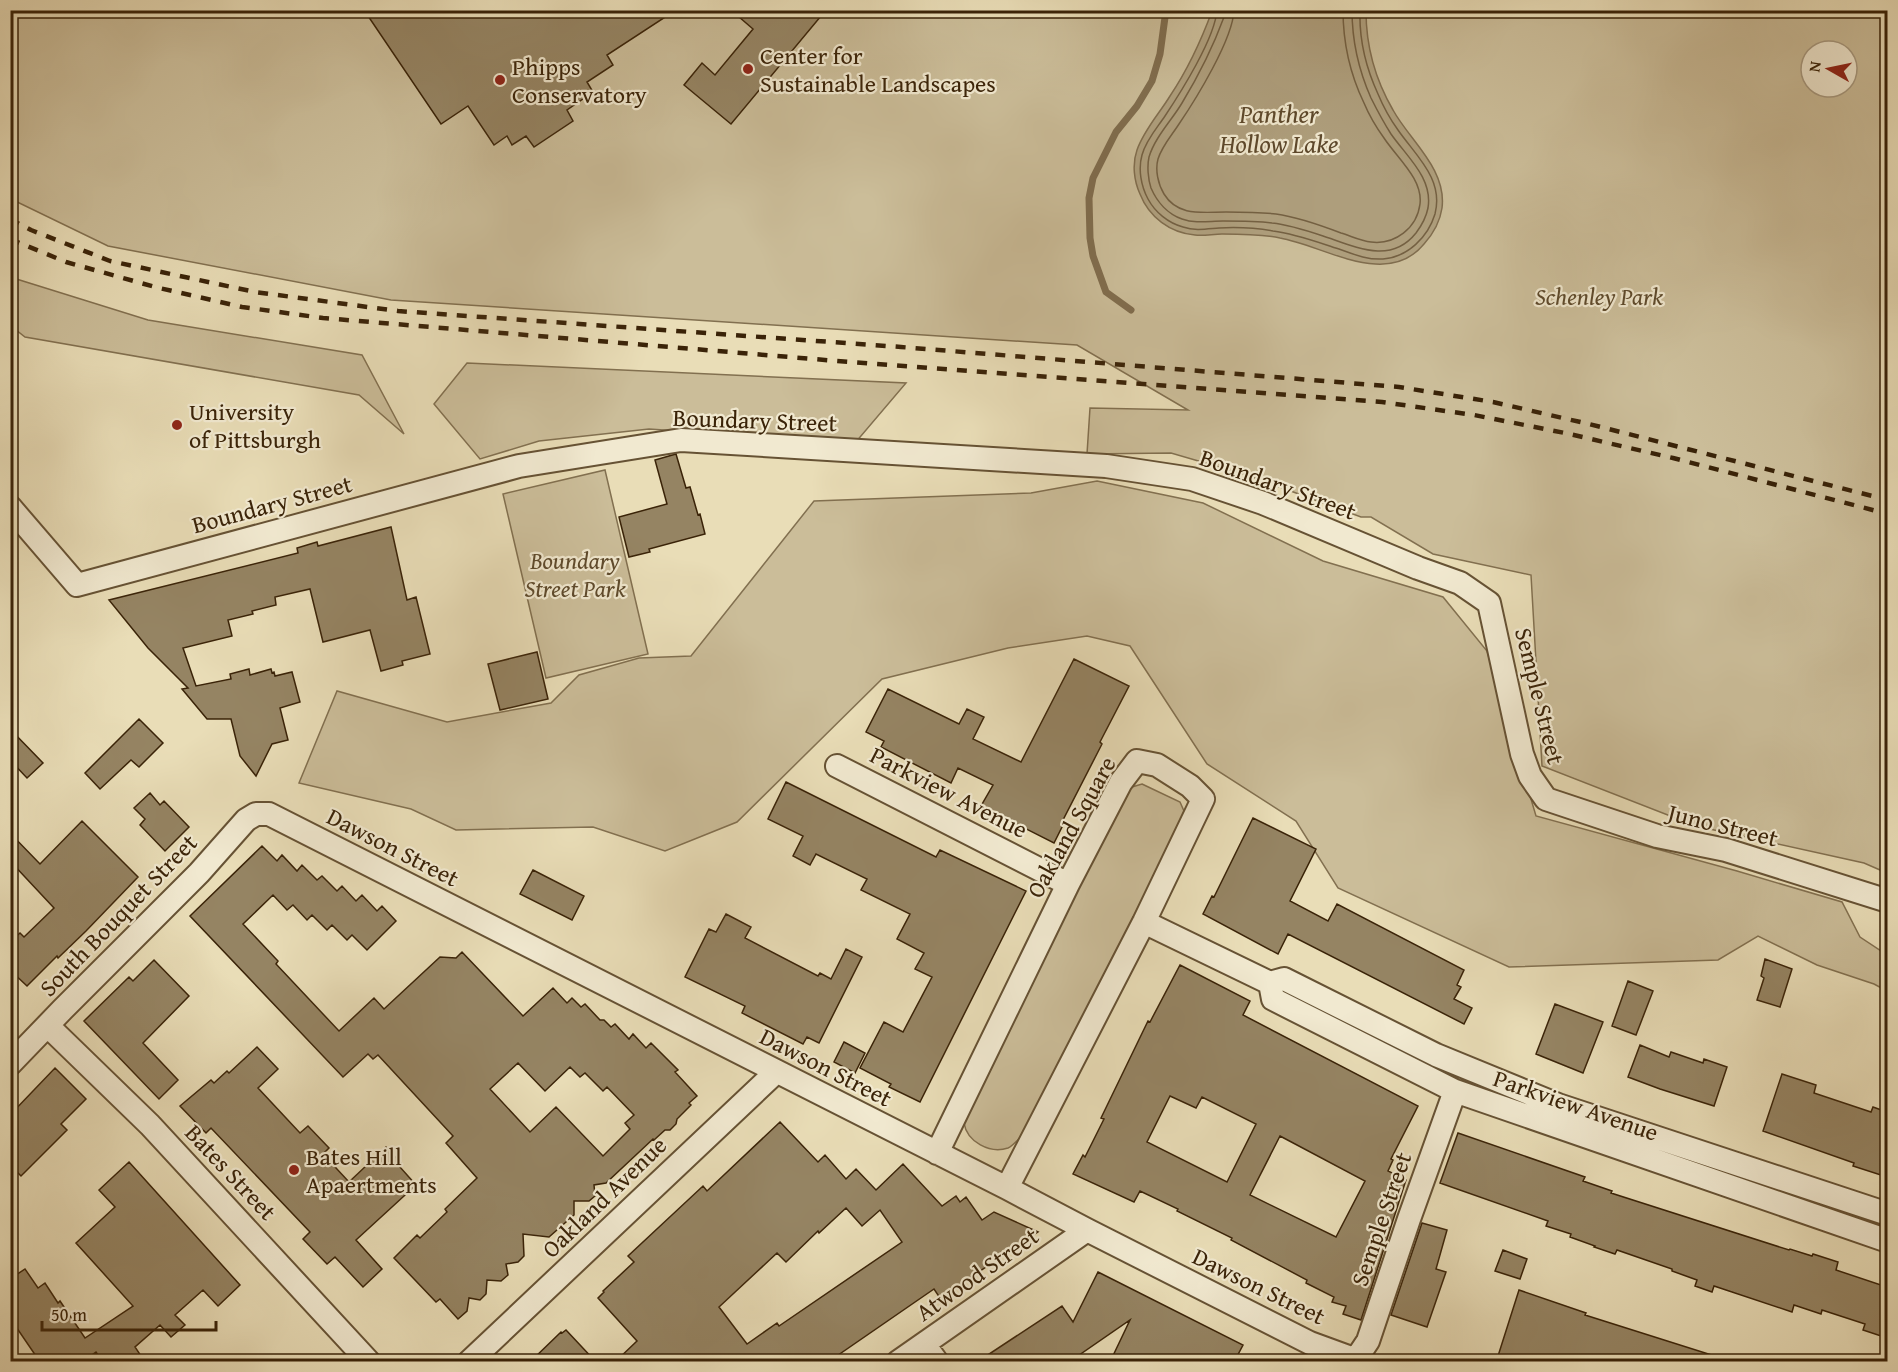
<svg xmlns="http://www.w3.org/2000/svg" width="1898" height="1372" font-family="'Gentium Book Plus',serif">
<rect width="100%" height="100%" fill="#e9ddb7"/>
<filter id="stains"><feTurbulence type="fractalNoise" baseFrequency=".00333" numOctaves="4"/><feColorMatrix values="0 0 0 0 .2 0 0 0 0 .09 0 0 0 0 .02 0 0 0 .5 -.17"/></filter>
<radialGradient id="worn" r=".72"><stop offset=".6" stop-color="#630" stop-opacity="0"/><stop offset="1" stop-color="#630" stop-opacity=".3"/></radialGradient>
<path fill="#cbbd99" stroke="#827050" stroke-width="1.5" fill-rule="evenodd" d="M 10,11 L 1887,11 L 1887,873 L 1864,863 L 1696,826 L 1542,766 L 1531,575 L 1433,554 L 1371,517 L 1361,517 L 1250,476 L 1171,453 L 1087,454 L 1090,408 L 1188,410 L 1077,345 L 391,300 L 108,246 L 11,199 ZM 1811,51 L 1847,51 L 1847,87 L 1811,87 Z
M 10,277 L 148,320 L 362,355 L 404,434 L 359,395 L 25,337 L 11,326 Z
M 467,363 L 906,383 L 855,443 L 649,429 L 539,441 L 480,459 L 434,404 Z
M 605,470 L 648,654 L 546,678 L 503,494 Z
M 1097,481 L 1203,503 L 1323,561 L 1443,597 L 1487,651 L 1536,816 L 1737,871 L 1842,902 L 1860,937 L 1887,955 L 1887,991 L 1874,984 L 1817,965 L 1758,936 L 1718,960 L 1509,967 L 1338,888 L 1296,821 L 1207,764 L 1130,646 L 1087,636 L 1008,648 L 882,679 L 737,822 L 665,851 L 593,827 L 456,830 L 411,809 L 299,783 L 337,691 L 447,722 L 551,703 L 579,675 L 639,658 L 691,656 L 814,501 L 1031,493 Z
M 1142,784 L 1180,802 L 1184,811 L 1180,825 L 1022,1136 C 1017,1140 1013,1146 1008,1148 C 990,1154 967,1142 964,1123 C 964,1117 967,1109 968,1104 L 1123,797 L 1132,787 Z"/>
<path fill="#ae9e7c" stroke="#806d4e" stroke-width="1.5" d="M 1212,11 L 1366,11 C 1366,46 1375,79 1393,110 C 1410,141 1447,169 1442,208 C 1440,222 1433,234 1424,244 C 1387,289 1325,246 1280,238 C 1261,234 1241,234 1222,234 C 1213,234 1204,236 1195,235 C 1170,233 1149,217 1140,194 C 1134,181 1132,164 1137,150 C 1144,130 1159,114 1170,96 C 1188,69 1201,41 1212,11 Z"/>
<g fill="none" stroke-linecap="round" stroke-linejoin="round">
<path stroke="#746042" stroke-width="1.5" d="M 1217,10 C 1215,38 1181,92 1165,116 C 1157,128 1146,140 1142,155 C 1138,169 1141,186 1148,199 C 1155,212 1168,223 1183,227 C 1195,231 1206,229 1219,228 C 1237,227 1256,228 1273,231 C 1296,234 1317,242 1339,249 C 1353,254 1367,260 1383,259 C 1408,257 1428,237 1435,214 C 1444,179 1416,156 1398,130 C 1390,119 1383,106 1378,94 C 1366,68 1359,39 1360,10
M 1225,10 L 1224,17 C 1213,47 1199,75 1182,103 C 1172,120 1155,137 1149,157 C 1147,166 1148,179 1151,188 C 1157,202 1168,214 1182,219 C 1196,224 1209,221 1223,221 C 1239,221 1256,221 1272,223 C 1292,225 1311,232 1329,238 C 1360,249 1392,263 1416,233 C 1422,225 1426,218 1428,208 C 1433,178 1407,157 1391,134 C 1384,123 1377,110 1371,98 C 1359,71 1352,41 1352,10
M 1234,10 C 1233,39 1196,99 1179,124 C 1172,135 1162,146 1158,159 C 1155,170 1158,184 1164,194 C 1178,217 1203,212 1226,212 C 1242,212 1259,212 1276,214 C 1298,217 1320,225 1341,233 C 1351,236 1361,241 1371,242 C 1395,245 1417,228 1420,204 C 1423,179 1397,158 1384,138 C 1376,127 1369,115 1364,103 C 1350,74 1343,42 1343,10"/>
<path stroke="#806d4e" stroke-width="7" d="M 1131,310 L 1106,292 L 1093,256 L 1090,238 L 1089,198 L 1093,178 L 1116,132 L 1137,106 L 1152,81 L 1160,54 L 1166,10"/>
</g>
<path fill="#958463" stroke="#3a2308" stroke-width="1.5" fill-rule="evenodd" d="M 364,10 L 676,10 L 607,55 L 613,65 L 587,82 L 593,92 L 567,110 L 573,121 L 534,147 L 526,136 L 512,145 L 507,136 L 494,145 L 468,106 L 441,124 Z
M 731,10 L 826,10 L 731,124 L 684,85 L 702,63 L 715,75 L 753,29 Z
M 676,454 L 686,488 L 690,487 L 698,515 L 700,514 L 705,534 L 649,549 L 650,552 L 629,557 L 619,517 L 667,504 L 655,460 Z
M 391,527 L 407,600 L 416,597 L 430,654 L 402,661 L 403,665 L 381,671 L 370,630 L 323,642 L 310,589 L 275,597 L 276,605 L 252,611 L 253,614 L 228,620 L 232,636 L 183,648 L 196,686 L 231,679 L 230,674 L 249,669 L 250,675 L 271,669 L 272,673 L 274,672 L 275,676 L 292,672 L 300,702 L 280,708 L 288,740 L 272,744 L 256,776 L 240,756 L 231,719 L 207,719 L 182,689 L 188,688 L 148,648 L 109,600 L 298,553 L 297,548 L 317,542 L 318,546 Z
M 537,652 L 548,699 L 500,710 L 488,664 Z
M 1074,659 L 1129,686 L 1100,742 L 1102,744 L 1062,822 L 1064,823 L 1054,843 L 981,806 L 993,785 L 958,768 L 951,783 L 881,747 L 884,741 L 866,732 L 888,689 L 959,724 L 967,709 L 984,717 L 973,739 L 1021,762 Z
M 139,719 L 163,743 L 139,767 L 131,760 L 100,789 L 85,773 Z
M 10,729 L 43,763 L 27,778 L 10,760 Z
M 786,782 L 936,857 L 940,850 L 1026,891 L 920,1102 L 889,1087 L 891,1084 L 860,1068 L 884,1022 L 903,1032 L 932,977 L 915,969 L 924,953 L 897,939 L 910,914 L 861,890 L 867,879 L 816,854 L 810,865 L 793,856 L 803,836 L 768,819 Z
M 150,793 L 160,805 L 164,801 L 189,827 L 165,851 L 140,825 L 145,819 L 134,808 Z
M 1253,818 L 1316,849 L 1290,901 L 1328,921 L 1337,904 L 1464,970 L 1457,985 L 1461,987 L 1454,999 L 1472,1008 L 1464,1024 L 1288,934 L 1278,954 L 1203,914 L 1212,896 L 1214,897 Z
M 82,821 L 138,877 L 86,931 L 58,958 L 57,956 L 27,986 L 10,970 L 10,942 L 20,933 L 24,937 L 54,908 L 10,861 L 10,833 L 40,864 Z
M 262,846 L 277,861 L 282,855 L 297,871 L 302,865 L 317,880 L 322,876 L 337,891 L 342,886 L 356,901 L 362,895 L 377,911 L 382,906 L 396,921 L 367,950 L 352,935 L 347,940 L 332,925 L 327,930 L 312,915 L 307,920 L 293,905 L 287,910 L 273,895 L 243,924 L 278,961 L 276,964 L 339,1031 L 374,998 L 384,1009 L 440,957 L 456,958 L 462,952 L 523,1016 L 553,988 L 567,1003 L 572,998 L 581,1007 L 585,1004 L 600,1020 L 604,1020 L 611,1027 L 615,1024 L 629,1039 L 633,1034 L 646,1048 L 651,1043 L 678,1070 L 675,1072 L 697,1096 L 689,1103 L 691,1105 L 677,1119 L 676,1124 L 670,1130 L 665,1130 L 654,1140 L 653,1139 L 606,1183 L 594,1185 L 595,1196 L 589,1201 L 574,1201 L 574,1215 L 549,1237 L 523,1234 L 524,1256 L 518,1262 L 506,1264 L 508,1275 L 501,1281 L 487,1280 L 486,1294 L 480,1300 L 469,1298 L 467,1311 L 458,1319 L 440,1299 L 436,1302 L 394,1258 L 417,1235 L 420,1238 L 447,1212 L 445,1209 L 477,1178 L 446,1143 L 453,1136 L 378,1055 L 373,1059 L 368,1054 L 343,1077 L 190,916 ZM 518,1063 L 545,1091 L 570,1067 L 580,1077 L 585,1073 L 603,1091 L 607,1087 L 634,1115 L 625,1123 L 630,1129 L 603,1156 L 556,1107 L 530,1132 L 490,1089 Z
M 533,870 L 584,896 L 572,920 L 520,894 Z
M 726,914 L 751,927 L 745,938 L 818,976 L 820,973 L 831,979 L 846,949 L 862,957 L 819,1043 L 807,1037 L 803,1044 L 742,1013 L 745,1006 L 685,977 L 709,929 L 716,932 Z
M 1765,959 L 1792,969 L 1780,1007 L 1757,1000 L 1764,978 L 1761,976 Z
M 154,960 L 189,996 L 143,1043 L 178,1080 L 159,1099 L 84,1021 L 129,977 L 133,981 Z
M 1180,965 L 1250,1001 L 1243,1015 L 1418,1106 L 1391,1159 L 1393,1160 L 1388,1171 L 1406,1180 L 1361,1320 L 1343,1314 L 1346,1306 L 1332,1302 L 1334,1297 L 1306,1283 L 1307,1280 L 1231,1240 L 1232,1238 L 1177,1211 L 1178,1209 L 1140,1191 L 1134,1202 L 1073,1174 L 1083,1155 L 1085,1157 L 1104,1119 L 1101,1118 L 1148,1021 L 1150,1022 ZM 1170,1096 L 1196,1108 L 1202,1097 L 1256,1124 L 1227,1182 L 1147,1142 ZM 1280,1136 L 1365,1181 L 1336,1237 L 1250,1195 Z
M 1628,981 L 1653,991 L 1636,1035 L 1612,1026 Z
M 1555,1004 L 1603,1022 L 1583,1073 L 1536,1054 Z
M 844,1042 L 865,1053 L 855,1073 L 834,1062 Z
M 1640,1045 L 1669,1057 L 1671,1052 L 1703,1063 L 1704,1059 L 1727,1067 L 1714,1106 L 1660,1089 L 1628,1077 Z
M 257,1047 L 278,1069 L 258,1088 L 300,1133 L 308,1126 L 329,1148 L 323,1154 L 349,1182 L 386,1147 L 402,1164 L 399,1166 L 416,1185 L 356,1240 L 382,1269 L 363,1287 L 335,1257 L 327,1264 L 303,1239 L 310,1232 L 211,1128 L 206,1133 L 180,1106 L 211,1080 L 214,1083 L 227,1071 L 229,1073 Z
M 55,1068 L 86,1099 L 61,1124 L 67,1130 L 21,1176 L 10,1165 L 10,1115 Z
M 1782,1074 L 1816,1085 L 1814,1093 L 1871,1112 L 1873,1107 L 1887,1112 L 1887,1177 L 1853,1166 L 1854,1163 L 1763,1131 Z
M 780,1122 L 818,1162 L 825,1155 L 846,1179 L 856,1169 L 876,1190 L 903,1164 L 942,1206 L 956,1196 L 960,1202 L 966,1197 L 982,1220 L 994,1212 L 1038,1232 L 940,1298 L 934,1289 L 828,1362 L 615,1362 L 637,1341 L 598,1298 L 604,1292 L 603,1291 L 634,1262 L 628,1256 L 703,1186 L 707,1191 ZM 846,1208 L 862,1226 L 880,1210 L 902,1242 L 779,1326 L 777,1323 L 747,1344 L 719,1307 L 777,1253 L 786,1262 L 818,1231 L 819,1233 Z
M 1458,1133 L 1585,1177 L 1583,1181 L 1612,1191 L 1611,1193 L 1789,1250 L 1790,1249 L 1812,1256 L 1813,1254 L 1838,1262 L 1836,1270 L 1887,1287 L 1887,1338 L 1863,1330 L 1865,1324 L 1822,1310 L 1821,1314 L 1794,1305 L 1792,1312 L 1714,1286 L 1712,1292 L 1695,1286 L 1697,1280 L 1672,1271 L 1672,1269 L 1617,1250 L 1615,1254 L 1594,1247 L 1595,1246 L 1570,1237 L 1571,1234 L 1546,1226 L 1548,1221 L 1440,1183 Z
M 129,1162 L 240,1285 L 218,1306 L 203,1290 L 175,1315 L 185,1325 L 171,1337 L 160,1325 L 135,1347 L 145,1362 L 103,1362 L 96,1352 L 82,1362 L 40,1362 L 10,1318 L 10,1279 L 25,1269 L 38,1288 L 45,1283 L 58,1303 L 60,1301 L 85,1338 L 133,1306 L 76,1243 L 115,1207 L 99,1190 Z
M 1422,1223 L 1447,1230 L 1436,1269 L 1446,1272 L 1427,1327 L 1391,1315 Z
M 1503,1250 L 1527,1259 L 1520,1279 L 1495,1271 Z
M 1098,1272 L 1243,1345 L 1234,1362 L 1110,1362 L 1130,1320 L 1069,1362 L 977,1362 L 1062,1306 L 1073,1322 Z
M 1519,1290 L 1586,1313 L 1585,1315 L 1718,1357 L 1717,1362 L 1516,1362 L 1498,1356 Z
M 566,1330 L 596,1362 L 530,1362 L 561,1332 L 562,1333 Z"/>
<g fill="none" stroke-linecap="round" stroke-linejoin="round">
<g stroke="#665234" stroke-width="26">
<path id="minor" d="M 10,507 L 77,585 L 519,466 L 681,440 L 1106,466 L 1192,479 L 1263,503 L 1418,568 L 1460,583 L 1489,603 L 1522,754 L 1530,776 L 1546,799 L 1657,836 L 1726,850 L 1888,901
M 837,766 L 1068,884
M 1144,922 L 1270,983 L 1284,979 L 1436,1055 L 1558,1105 L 1888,1214
M 1270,983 L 1273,999 L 1455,1091 L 1888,1241
M 48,1026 L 150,1125 L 369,1362
M 10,1064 L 63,1009 L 199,873 L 246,820 L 256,814 L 269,814 L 1007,1188 L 1087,1230 L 1310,1343 L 1362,1362
M 937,1153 L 1068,884 L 1121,782 L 1137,761 L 1157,765 L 1190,786 L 1203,799 L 1144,922 L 1007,1188
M 924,1344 L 937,1362
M 469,1362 L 776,1072
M 898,1362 L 1087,1230
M 1354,1362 L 1368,1341 L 1409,1219 L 1455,1091"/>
</g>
<use href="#minor" stroke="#f1e9d0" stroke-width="22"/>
<path stroke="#3a2308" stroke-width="4.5" stroke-dasharray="10 10" stroke-linecap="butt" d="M 10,219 L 31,230 L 110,261 L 255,292 L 398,311 L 901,347 L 1399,387 L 1493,402 L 1589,424 L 1888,500
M 10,239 L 66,262 L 155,287 L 242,307 L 323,318 L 837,361 L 1382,402 L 1474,415 L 1565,433 L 1673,458 L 1888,514"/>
</g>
<g fill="#8f2418" stroke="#f1e9d0" stroke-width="2">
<circle cx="748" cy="69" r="6"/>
<circle cx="500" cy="80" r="6"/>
<circle cx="177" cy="425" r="6"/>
<circle cx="294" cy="1170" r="6"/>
</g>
<g text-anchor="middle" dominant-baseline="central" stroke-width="4.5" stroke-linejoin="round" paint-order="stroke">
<g font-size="24" fill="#3a2308" stroke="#f1e9d0" text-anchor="start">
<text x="760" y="55">Center for<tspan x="760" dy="28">Sustainable Landscapes</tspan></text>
<text x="512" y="66">Phipps<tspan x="512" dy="28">Conservatory</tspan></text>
<text x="189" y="411">University<tspan x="189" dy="28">of Pittsburgh</tspan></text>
<text x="306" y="1156">Bates Hill<tspan x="306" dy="28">Apaertments</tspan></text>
</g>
<g font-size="24" font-style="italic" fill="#5e4a2c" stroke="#f1e9d0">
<text x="1599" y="296">Schenley Park</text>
<text x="575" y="560">Boundary<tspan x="575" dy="28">Street Park</tspan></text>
</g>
<g font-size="24" fill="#3a2308" stroke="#f1e9d0">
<text transform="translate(755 420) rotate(2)">Boundary Street</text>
<text transform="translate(1278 484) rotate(20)">Boundary Street</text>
<text transform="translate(272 504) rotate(-15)">Boundary Street</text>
<text transform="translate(1540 696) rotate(76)">Semple Street</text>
<text transform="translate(949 792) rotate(27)">Parkview Avenue</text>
<text transform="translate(1723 825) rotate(14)">Juno Street</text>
<text transform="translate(1071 827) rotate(-61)">Oakland Square</text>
<text transform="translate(393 847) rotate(27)">Dawson Street</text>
<text transform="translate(118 915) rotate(-46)">South Bouquet Street</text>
<text transform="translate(826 1067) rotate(27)">Dawson Street</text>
<text transform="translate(1576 1105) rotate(19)">Parkview Avenue</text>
<text transform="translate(231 1172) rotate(47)">Bates Street</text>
<text transform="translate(604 1197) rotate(-44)">Oakland Avenue</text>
<text transform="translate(1381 1219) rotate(-71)">Semple Street</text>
<text transform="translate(977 1274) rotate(-35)">Atwood Street</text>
<text transform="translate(1259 1286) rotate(26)">Dawson Street</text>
</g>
<g font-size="26" font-style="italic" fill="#5d482b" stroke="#f1e9d0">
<text x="1279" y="113">Panther<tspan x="1279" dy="30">Hollow Lake</tspan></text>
</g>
</g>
<rect width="1898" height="1372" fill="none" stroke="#e9ddb7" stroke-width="36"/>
<rect x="12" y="12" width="1874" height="1348" fill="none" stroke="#3a2308" stroke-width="3"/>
<rect x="18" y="18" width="1862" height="1336" fill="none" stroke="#3a2308" stroke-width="1.5"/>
<g transform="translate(1829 69) rotate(279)"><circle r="28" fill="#f1e9d0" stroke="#a89a80" stroke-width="1.5"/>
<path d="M0-4.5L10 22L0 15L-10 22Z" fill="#8f2418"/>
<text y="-9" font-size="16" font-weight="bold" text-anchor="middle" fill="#3a2308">N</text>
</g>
<path d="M42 1321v9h174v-9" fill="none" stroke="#3a2308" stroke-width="3"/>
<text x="51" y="1321" font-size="18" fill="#3a2308" stroke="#f1e9d0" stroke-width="4.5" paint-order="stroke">50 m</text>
<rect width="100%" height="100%" filter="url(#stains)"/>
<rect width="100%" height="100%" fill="url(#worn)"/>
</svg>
